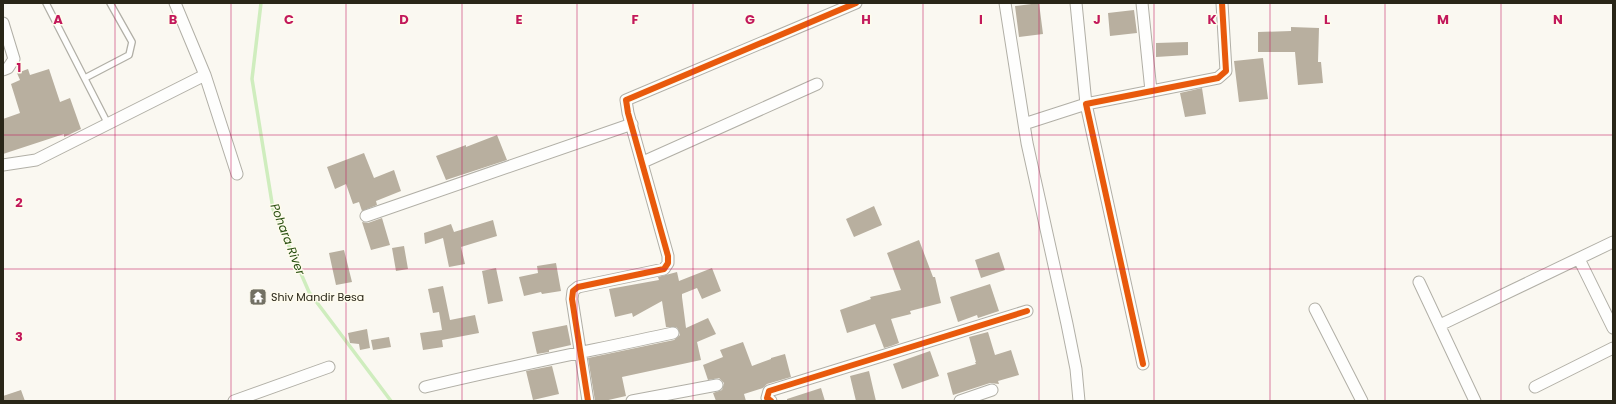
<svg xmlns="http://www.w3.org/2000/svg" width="1616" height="404" font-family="Poppins,sans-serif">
<rect width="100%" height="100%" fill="#faf8f1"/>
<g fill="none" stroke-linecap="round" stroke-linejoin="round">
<path stroke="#cfedbe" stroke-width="3.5" d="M 261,3 L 252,79 L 273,209 L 309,292 L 391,401"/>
</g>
<path fill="#b8af9f" d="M 1039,3 L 1043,34 L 1019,37 L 1015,6 Z
M 1134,10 L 1137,33 L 1110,36 L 1108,13 Z
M 1291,27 L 1319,28 L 1318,62 L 1321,62 L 1323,83 L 1298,85 L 1295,52 L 1258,52 L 1258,32 L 1291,31 Z
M 1188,42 L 1188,55 L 1156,57 L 1156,43 Z
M 1263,58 L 1268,99 L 1239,102 L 1234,61 Z
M 28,69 L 30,75 L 49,69 L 60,102 L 70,98 L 81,129 L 64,137 L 64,134 L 3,154 L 3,119 L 20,113 L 11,84 L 20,80 L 17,73 Z
M 1202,88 L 1206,114 L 1185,117 L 1180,93 Z
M 497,135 L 507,160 L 446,180 L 436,156 L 466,145 L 466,147 Z
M 364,153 L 374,178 L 394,170 L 401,191 L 376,201 L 377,205 L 362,211 L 359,202 L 353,204 L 346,184 L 335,189 L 327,167 Z
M 874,206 L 882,225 L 854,237 L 846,219 Z
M 382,218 L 390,245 L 371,250 L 362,222 L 368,223 Z
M 493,220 L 497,236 L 461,247 L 465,264 L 449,267 L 443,238 L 425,244 L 424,233 L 451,224 L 454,232 Z
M 919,240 L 933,277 L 935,277 L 941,303 L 910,311 L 911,314 L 891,319 L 899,343 L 891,346 L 884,348 L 875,324 L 847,333 L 840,310 L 871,299 L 870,297 L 901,290 L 887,253 Z
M 404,246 L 408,269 L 396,271 L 392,248 Z
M 344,250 L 352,282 L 336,285 L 329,253 Z
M 999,252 L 1005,270 L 981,278 L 975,260 Z
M 556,263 L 561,291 L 542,294 L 541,292 L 524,296 L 519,277 L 538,273 L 537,266 Z
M 496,268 L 503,301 L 488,304 L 482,271 Z
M 712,268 L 721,291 L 702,299 L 697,288 L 682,294 L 682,297 L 686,328 L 708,318 L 716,334 L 697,342 L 701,360 L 622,377 L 626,396 L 604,401 L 595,401 L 588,358 L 674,340 L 680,335 L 678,329 L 676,327 L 666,327 L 662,301 L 633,317 L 632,313 L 615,317 L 609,289 L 659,280 L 658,277 L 677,272 L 679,281 Z
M 990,284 L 999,311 L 978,318 L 977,315 L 958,322 L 950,297 Z
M 443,286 L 450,320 L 475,315 L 479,333 L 442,340 L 443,347 L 423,350 L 420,333 L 442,330 L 439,312 L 433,313 L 428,289 Z
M 567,325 L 571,345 L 549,350 L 549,352 L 537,354 L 532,332 Z
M 367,329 L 370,348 L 360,350 L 359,344 L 350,343 L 348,333 Z
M 988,332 L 995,355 L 1011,350 L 1019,375 L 998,381 L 999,384 L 990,383 L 953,395 L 947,373 L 976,364 L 975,362 L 976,362 L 969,337 Z
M 389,337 L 391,347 L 373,350 L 371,340 Z
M 743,342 L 752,366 L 771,359 L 771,358 L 785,354 L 791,377 L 767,384 L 763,388 L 744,394 L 746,401 L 716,401 L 713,393 L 722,390 L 724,383 L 719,378 L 708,380 L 703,365 L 723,357 L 720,350 Z
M 930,351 L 939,376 L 902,389 L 893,364 Z
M 552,366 L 559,394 L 533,400 L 526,371 Z
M 869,371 L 876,401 L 856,401 L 850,376 Z
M 821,388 L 825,401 L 787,401 L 787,399 Z
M 21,390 L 25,401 L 3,401 L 3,396 Z"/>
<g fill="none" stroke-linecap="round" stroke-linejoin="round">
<g stroke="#b1afa6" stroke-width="8">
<path id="service" d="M 46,3 L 108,124
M 85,78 L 129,55 L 132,42 L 110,3"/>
</g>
<g stroke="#b1afa6" stroke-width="13">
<path id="minor" d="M 175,3 L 205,75 L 237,174
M 1005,3 L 1024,124
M 1076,3 L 1086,104 L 1024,124 L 1027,143 L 1067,324 L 1076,369 L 1079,401
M 1142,3 L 1151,91
M 3,23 L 14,59 L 8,68 L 3,70
M 643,162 L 817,84
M 3,165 L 36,160 L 205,75
M 366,216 L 632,124
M 1579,259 L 1613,328
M 1419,282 L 1475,401
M 1315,309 L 1362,401
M 1440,325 L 1613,242
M 1143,364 L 1086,104 L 1218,78 L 1226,71 L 1222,3
M 425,387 C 507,367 590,351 673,333
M 1535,387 L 1613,348
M 234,401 L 329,367
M 588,401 L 572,299 L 573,291 L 578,287 L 664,269 L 668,263 L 668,256 L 628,113 L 626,100 L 856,3
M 632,401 L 717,385
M 771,401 L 767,398 L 769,391 L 1027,311
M 960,401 L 992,390"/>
</g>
<use href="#service" stroke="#fefefd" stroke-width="5.5"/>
<use href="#minor" stroke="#fefefd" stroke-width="11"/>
<g stroke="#fefbed" stroke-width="8">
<path id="cycleway" d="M 1143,364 L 1086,104 L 1218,78 L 1226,71 L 1222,3
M 588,401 L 572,299 L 573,291 L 578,287 L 664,269 L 668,263 L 668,256 L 628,113 L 626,100 L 856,3
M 771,401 L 767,398 L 769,391 L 1027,311"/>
</g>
<use href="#cycleway" stroke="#e8590c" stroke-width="6"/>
</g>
<path fill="none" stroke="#c2185b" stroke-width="1" stroke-opacity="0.55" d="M 115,3 L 115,401M 231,3 L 231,401M 346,3 L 346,401M 462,3 L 462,401M 577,3 L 577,401M 693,3 L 693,401M 808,3 L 808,401M 923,3 L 923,401M 1039,3 L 1039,401M 1154,3 L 1154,401M 1270,3 L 1270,401M 1385,3 L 1385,401M 1501,3 L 1501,401M 3,135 L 1613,135M 3,269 L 1613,269"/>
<defs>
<g id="temple-square" transform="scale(0.9)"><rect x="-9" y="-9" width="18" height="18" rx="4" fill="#727064" stroke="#fefbed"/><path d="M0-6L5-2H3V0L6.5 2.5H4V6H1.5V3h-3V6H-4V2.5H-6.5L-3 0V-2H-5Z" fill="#fff"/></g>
</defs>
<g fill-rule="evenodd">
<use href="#temple-square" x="258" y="297"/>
</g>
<g text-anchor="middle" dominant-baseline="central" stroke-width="3" stroke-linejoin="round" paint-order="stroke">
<g font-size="11" fill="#292618" stroke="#fefbed" text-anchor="start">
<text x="271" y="297">Shiv Mandir Besa</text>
</g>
<g font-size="12" font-style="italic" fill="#2a5111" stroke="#fefbed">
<text transform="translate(288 239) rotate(69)">Pohara River</text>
</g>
</g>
<g font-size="13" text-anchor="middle" font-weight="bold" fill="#c2185b" stroke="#fefbed" stroke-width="3" stroke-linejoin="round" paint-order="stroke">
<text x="58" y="24">A</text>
<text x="173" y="24">B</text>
<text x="289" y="24">C</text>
<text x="404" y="24">D</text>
<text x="519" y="24">E</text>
<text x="635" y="24">F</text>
<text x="750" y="24">G</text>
<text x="866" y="24">H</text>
<text x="981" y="24">I</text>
<text x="1097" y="24">J</text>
<text x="1212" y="24">K</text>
<text x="1327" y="24">L</text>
<text x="1443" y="24">M</text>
<text x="1558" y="24">N</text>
<text x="19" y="72">1</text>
<text x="19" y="207">2</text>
<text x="19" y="341">3</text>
</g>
<rect width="1616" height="404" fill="none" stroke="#292618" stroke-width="8"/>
</svg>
